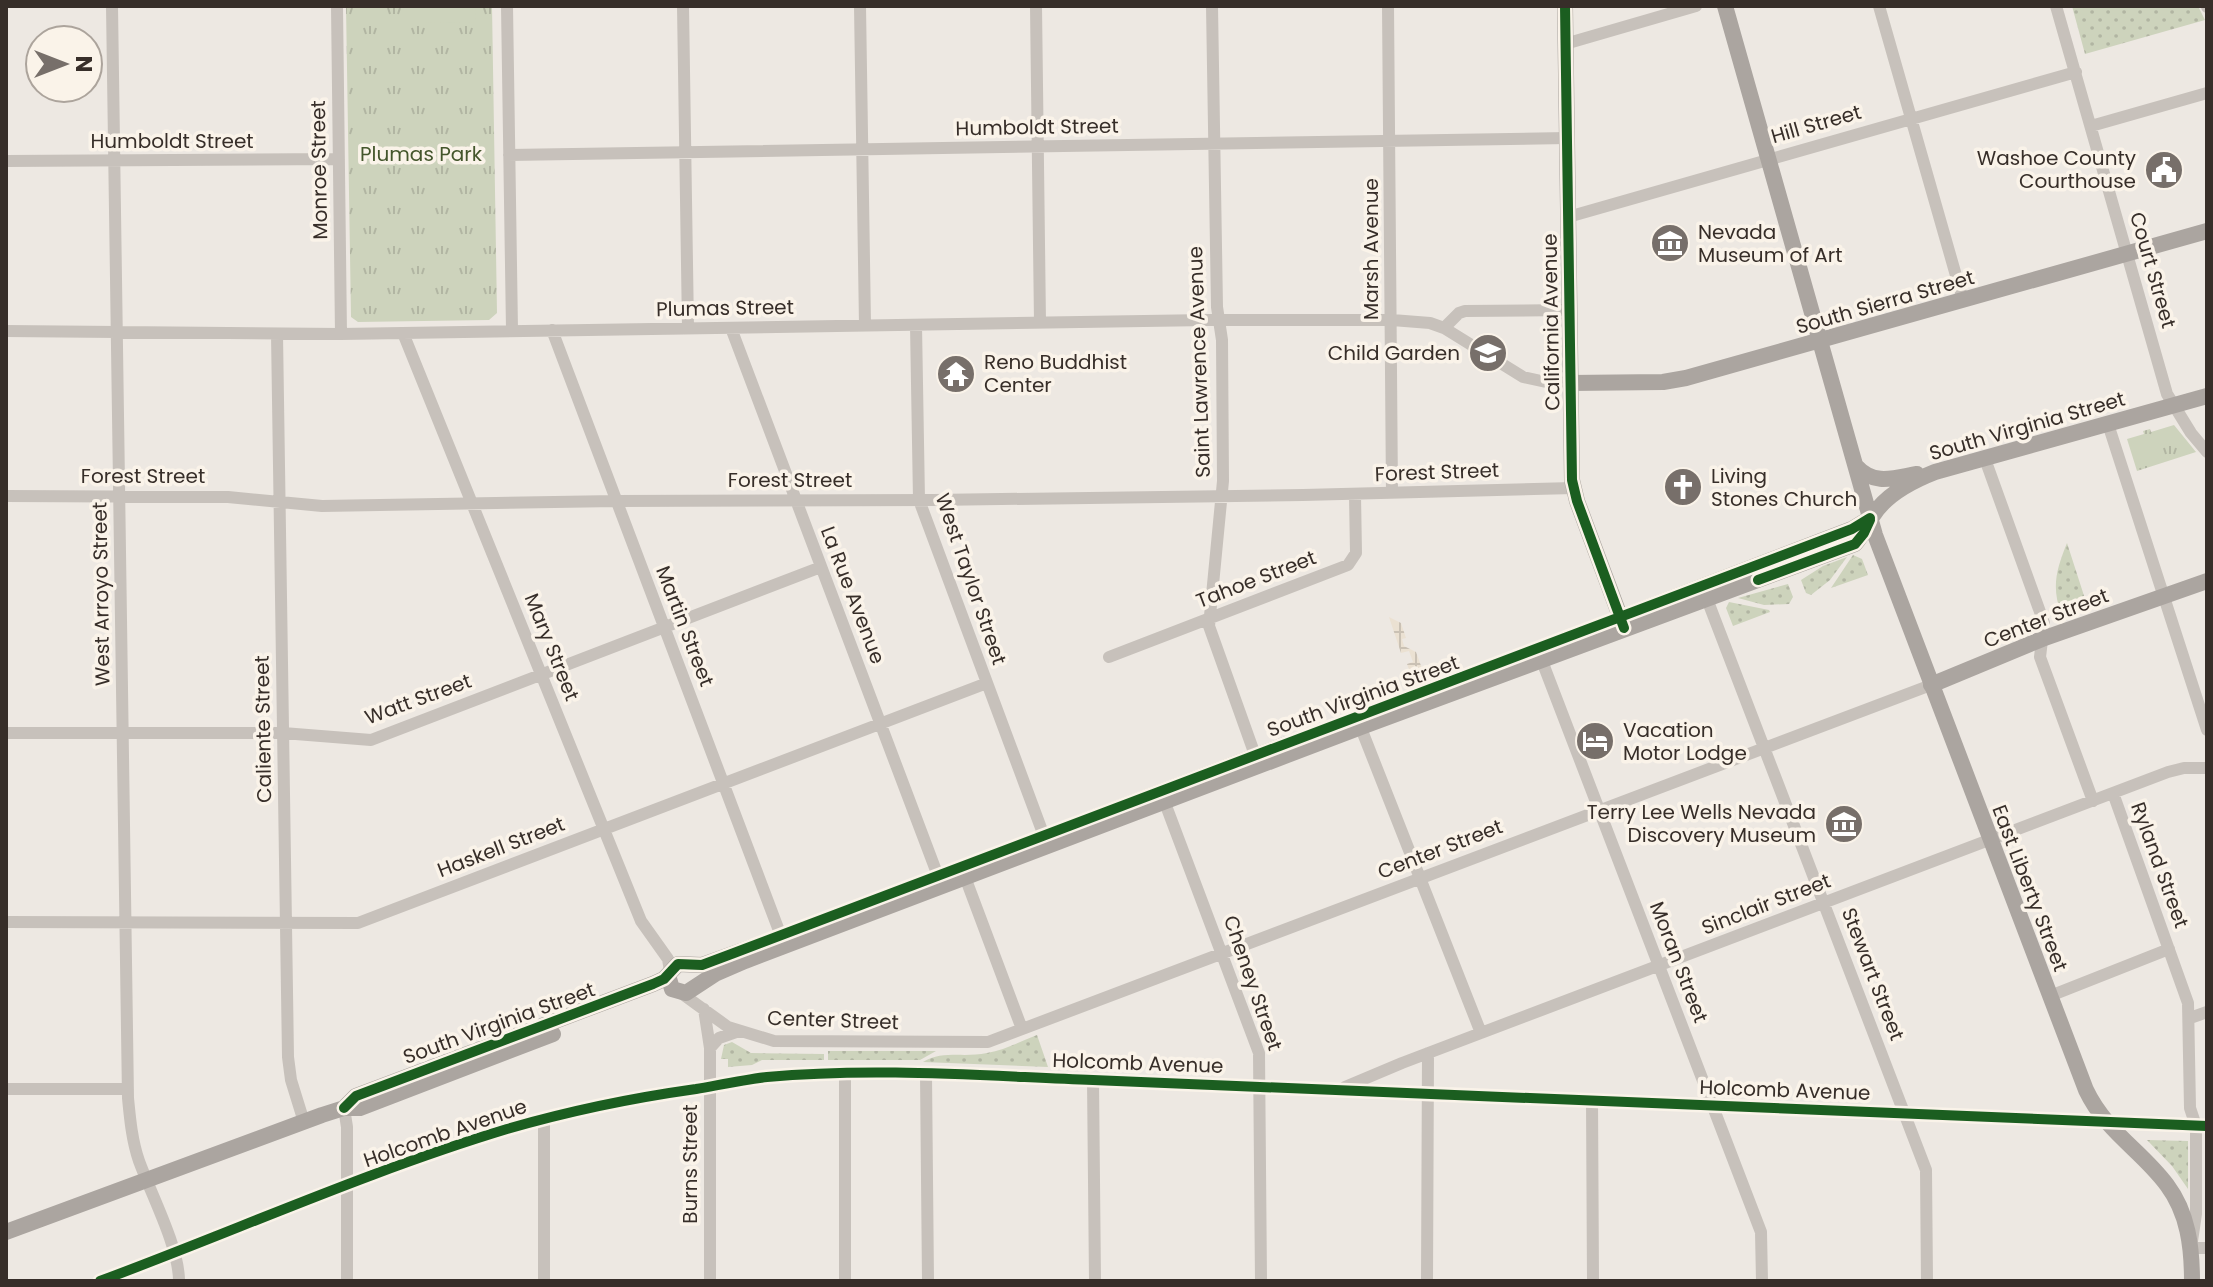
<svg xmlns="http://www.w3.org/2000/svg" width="2213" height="1287" font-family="Poppins,sans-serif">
<defs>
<pattern id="grass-dots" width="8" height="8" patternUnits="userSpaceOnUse" patternTransform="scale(2)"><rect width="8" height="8" fill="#cdd3bc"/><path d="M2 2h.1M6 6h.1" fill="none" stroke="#b1b5a2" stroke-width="1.8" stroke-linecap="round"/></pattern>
<pattern id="park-tufts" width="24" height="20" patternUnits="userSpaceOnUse" patternTransform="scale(2)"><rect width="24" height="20" fill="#cdd3bc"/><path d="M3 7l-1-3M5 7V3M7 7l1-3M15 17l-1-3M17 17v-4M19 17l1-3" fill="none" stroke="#b1b5a2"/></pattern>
<pattern id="plaza-grid" width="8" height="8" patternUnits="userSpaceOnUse" patternTransform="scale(2)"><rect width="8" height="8" fill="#ebe1d2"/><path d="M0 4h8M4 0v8" fill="none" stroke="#cac1b4"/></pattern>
</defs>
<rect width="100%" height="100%" fill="#ede8e2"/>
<path fill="url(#grass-dots)" d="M 2072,6 L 2198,6 L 2205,20 L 2085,54 Z
M 2067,543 L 2087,605 L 2061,613 C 2051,586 2057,568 2067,543 Z
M 1853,555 L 1862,559 L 1868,575 L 1831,588 Z
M 1847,557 L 1830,580 L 1811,595 L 1806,593 L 1801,580 L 1823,566 Z
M 1788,584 L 1793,597 L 1789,604 L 1764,605 L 1738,598 Z
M 1729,602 L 1769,610 L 1770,612 L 1733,626 L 1726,608 Z
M 1037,1035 L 1048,1067 L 923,1062 C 943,1050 964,1058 987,1053 C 1005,1050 1021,1041 1037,1035 Z
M 732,1042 L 751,1053 L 824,1054 L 824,1060 L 762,1060 L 752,1065 L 728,1067 L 728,1059 L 721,1059 L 724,1045 Z
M 828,1051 L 936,1051 L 920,1060 L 828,1060 Z
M 2147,1140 L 2188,1141 L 2188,1189 L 2172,1166 Z"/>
<path fill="url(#park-tufts)" d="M 346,6 L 492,6 L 497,313 L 489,320 L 358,322 L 351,317 Z
M 2174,425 L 2196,452 L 2137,471 L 2127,439 L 2144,434 L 2143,431 L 2150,429 L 2151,432 Z"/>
<path fill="#cdd3bc" d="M 425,6 L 476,6 L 475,22 L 425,23 Z"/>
<path fill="url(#plaza-grid)" d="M 1389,617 L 1401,623 L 1406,638 L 1402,639 L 1404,646 L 1416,652 L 1424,674 L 1412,678 L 1407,664 L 1413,662 L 1409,651 L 1401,653 Z"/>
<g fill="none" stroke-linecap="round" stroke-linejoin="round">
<path stroke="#c7c1bb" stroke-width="12" d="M 112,6 L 128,1098 C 130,1119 132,1141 139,1161 C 151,1194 179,1247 179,1281
M 337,6 L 341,334
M 507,6 L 512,330
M 683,6 L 688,328
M 860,6 L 865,325
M 1036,6 L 1040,323
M 1212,6 L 1217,307 L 1222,340 L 1223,481 L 1209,626 L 1255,755
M 1388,6 L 1392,493
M 1879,6 L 1963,300
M 2056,6 L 2167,394 L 2191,433 L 2207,452
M 2207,6 L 2207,7
M 1565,44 L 1696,6
M 2091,126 L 2207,93
M 509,155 L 1567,138
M 6,161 L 339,159
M 1568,217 L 2076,72
M 916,325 L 919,500 L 1044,836
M 731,328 L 938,876
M 1444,328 L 1459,313 L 1465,311 L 1569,310
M 552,330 L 781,936
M 6,331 L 341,334 L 1208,320 L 1392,320 L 1430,323 L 1444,328 L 1523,377 L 1546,382 L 1570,383
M 403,333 L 641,921 L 668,959 L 670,971
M 277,334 L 288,1057 L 291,1080 L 304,1122
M 2108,424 L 2207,730
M 1985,459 L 2044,623 L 2040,657 L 2093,801
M 6,496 L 228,497 L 322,506 L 616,501 L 933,500 L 1303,495 L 1574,488
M 1707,599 L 1926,1170 L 1927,1281
M 1109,657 L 1348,565 L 1356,553 L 1355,495
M 1542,661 L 1761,1232 L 1762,1281
M 1357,718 L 1481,1033
M 6,733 L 283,733 L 371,740 L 821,567
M 2113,793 L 2188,1003 L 2190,1108 L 2196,1126 L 2196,1214 L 2191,1248 L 2207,1248
M 1165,803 L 1259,1053 L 1261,1281
M 965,877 L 1022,1029
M 6,922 L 358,923 L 987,683
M 681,993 L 728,1027 L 774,1041 L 988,1042 L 1931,685
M 2050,996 L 2169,949
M 704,1009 L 710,1048 L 710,1281
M 2190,1018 L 2207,1012
M 710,1048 L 719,1038 L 739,1031
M 926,1074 L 928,1281
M 1093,1080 L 1095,1281
M 1345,1087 L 1402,1063 L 2168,772 L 2184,768 L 2207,768
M 6,1089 L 128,1089
M 1592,1100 L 1593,1281
M 344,1108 L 347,1127 L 347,1281
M 544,1119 L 544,1281
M 100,1281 C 235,1231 368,1171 507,1129 C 569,1111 632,1098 696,1089 C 719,1085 743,1080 767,1077 C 875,1067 984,1076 1093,1080 L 2207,1126
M 845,1281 L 845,1073
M 1427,1281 L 1428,1053"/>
<path stroke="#aba5a0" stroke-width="16" d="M 1565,6 L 1572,480 L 1577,501 L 1624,627
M 1725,6 L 1875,535 L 2086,1090 C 2106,1132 2141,1150 2167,1185 C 2188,1213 2192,1247 2192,1281
M 1570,383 L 1663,382 L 1686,378 L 2207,231
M 1856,466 C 1874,486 1894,478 1917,474
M 1474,674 L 1852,529 L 1870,518
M 1931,685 L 2042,639 L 2207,581
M 1077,824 L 1287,744
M 668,975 L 672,989 L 686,993 L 715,974 L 745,961 L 1361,727 L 1855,544 C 1863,535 1866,526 1872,517 C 1885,495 1912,481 1935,472 L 2207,396
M 344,1108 L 356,1096 L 653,984 L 664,979 L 678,964 L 702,965 L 752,947
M 6,1232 L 322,1115 L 344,1108 L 360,1108 L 553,1034"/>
<g stroke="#faf3e9" stroke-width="15">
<path id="cycleway" d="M 1565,6 L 1572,480 L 1577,501 L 1624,628
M 1758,580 L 1855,544 L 1864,533 L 1870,520
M 344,1108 L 356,1096 L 653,984 L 664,979 L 678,964 L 702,965 L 734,953 L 1852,529 L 1870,518
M 100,1281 C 235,1231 368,1171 507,1129 C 569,1111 632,1098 696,1089 C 719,1085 743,1080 767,1077 C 875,1067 984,1076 1093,1080 L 2207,1126"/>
</g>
<use href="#cycleway" stroke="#1b5e20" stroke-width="10"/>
</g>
<defs>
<g id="civic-disc" transform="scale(2)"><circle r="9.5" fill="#776f6a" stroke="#faf3e9"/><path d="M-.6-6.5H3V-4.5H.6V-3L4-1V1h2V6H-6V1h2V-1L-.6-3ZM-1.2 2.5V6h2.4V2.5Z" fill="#fff"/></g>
<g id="museum-disc" transform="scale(2)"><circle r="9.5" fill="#776f6a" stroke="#faf3e9"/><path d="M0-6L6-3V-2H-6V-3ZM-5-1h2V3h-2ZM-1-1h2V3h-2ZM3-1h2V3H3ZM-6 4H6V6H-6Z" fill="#fff"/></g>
<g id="school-disc" transform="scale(2)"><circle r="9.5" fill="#776f6a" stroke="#faf3e9"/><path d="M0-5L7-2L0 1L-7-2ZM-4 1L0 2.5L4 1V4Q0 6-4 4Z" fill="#fff"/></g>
<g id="temple-disc" transform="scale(2)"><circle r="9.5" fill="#776f6a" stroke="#faf3e9"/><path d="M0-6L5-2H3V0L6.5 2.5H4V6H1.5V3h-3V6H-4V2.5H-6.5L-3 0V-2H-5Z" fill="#fff"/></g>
<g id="church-disc" transform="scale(2)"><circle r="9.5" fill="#776f6a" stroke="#faf3e9"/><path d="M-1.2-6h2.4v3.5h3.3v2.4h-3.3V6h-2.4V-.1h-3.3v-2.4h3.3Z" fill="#fff"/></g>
<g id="hotel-disc" transform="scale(2)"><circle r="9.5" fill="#776f6a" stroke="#faf3e9"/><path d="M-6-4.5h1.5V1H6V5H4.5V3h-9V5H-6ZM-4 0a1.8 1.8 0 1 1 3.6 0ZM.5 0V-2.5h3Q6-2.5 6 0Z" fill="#fff"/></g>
</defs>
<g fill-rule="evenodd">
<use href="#civic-disc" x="2164" y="170"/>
<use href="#museum-disc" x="1670" y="243"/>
<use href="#school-disc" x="1488" y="353"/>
<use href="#temple-disc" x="956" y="374"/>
<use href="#church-disc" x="1683" y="487"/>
<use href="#hotel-disc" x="1595" y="741"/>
<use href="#museum-disc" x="1844" y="824"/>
</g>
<g text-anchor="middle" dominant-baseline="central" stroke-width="7" stroke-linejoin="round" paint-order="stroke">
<g font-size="20" fill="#372e29" stroke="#faf3e9">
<text transform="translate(1816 124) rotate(-16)">Hill Street</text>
<text transform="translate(1037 127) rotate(-1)">Humboldt Street</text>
<text x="172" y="141">Humboldt Street</text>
<text transform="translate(319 170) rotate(-91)">Monroe Street</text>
<text transform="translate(1371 249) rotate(-90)">Marsh Avenue</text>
<text transform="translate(2153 270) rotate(74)">Court Street</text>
<text transform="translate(1885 302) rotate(-16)">South Sierra Street</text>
<text transform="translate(725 308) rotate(-1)">Plumas Street</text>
<text transform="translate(1551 322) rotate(-91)">California Avenue</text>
<text transform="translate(1199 362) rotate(-92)">Saint Lawrence Avenue</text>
<text transform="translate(2027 426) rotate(-16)">South Virginia Street</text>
<text transform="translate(1437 472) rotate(-2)">Forest Street</text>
<text x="143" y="476">Forest Street</text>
<text x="790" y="480">Forest Street</text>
<text transform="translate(971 579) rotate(71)">West Taylor Street</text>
<text transform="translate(1256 579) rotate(-21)">Tahoe Street</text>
<text transform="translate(101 594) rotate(-91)">West Arroyo Street</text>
<text transform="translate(853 595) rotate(69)">La Rue Avenue</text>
<text transform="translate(2046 618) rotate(-21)">Center Street</text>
<text transform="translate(685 626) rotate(69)">Martin Street</text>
<text transform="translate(552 647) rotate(68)">Mary Street</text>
<text transform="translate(1363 696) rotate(-20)">South Virginia Street</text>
<text transform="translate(418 699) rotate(-20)">Watt Street</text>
<text transform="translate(263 729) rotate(-91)">Caliente Street</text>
<text transform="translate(501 847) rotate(-21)">Haskell Street</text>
<text transform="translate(1440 849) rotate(-21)">Center Street</text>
<text transform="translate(2160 865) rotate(70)">Ryland Street</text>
<text transform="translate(2030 888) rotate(69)">East Liberty Street</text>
<text transform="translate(1766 904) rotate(-21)">Sinclair Street</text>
<text transform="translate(1679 962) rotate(69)">Moran Street</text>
<text transform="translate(1873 974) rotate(69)">Stewart Street</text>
<text transform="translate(1253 983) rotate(71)">Cheney Street</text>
<text transform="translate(833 1020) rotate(2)">Center Street</text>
<text transform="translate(499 1023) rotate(-20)">South Virginia Street</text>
<text transform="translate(1138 1063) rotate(2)">Holcomb Avenue</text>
<text transform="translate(1785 1090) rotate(2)">Holcomb Avenue</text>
<text transform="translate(445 1133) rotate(-19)">Holcomb Avenue</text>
<text transform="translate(690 1164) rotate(-90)">Burns Street</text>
</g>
<g font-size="20" fill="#44562c" stroke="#faf3e9">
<text x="421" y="154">Plumas Park</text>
</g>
<g font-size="20" fill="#372e29" stroke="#faf3e9" text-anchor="start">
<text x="2136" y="158" text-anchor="end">Washoe County<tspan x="2136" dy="23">Courthouse</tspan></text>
<text x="1698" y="232">Nevada<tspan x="1698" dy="23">Museum of Art</tspan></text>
<text x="1460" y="353" text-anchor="end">Child Garden</text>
<text x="984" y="362">Reno Buddhist<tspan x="984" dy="23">Center</tspan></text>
<text x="1711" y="476">Living<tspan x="1711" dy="23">Stones Church</tspan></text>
<text x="1623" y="730">Vacation<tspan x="1623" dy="23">Motor Lodge</tspan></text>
<text x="1816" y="812" text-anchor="end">Terry Lee Wells Nevada<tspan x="1816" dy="23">Discovery Museum</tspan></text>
</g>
</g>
<rect width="2213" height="1287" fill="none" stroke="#372e29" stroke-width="16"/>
<g transform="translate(64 64) rotate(90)"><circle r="38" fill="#faf3e9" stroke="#aca49c" stroke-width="2"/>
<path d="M0-6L14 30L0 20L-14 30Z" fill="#776f6a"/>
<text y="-12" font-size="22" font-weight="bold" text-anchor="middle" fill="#372e29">N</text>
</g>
</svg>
